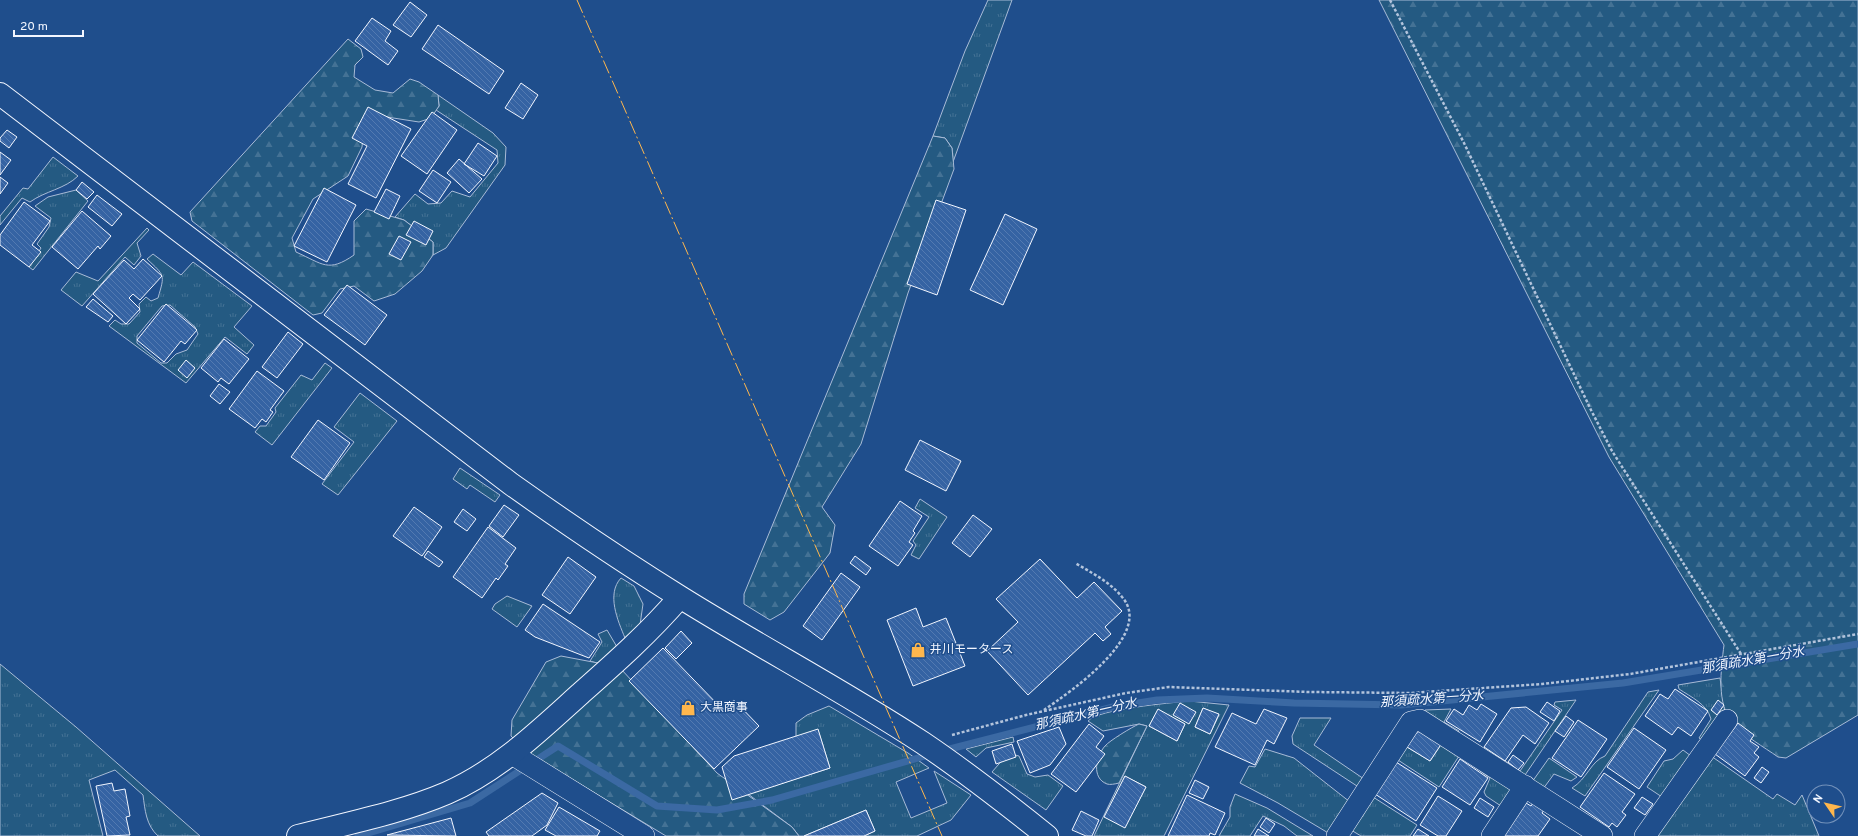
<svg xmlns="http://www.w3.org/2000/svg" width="1858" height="836" font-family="Overpass,'Noto Sans JP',sans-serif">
<defs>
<pattern id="grass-tufts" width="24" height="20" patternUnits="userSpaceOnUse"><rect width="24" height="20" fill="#245a82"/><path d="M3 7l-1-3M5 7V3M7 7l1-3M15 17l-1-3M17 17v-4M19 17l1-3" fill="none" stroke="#447295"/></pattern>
<pattern id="forest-firs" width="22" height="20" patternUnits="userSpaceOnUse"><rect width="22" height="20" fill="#245a82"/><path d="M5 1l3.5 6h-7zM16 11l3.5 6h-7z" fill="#447295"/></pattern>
<pattern id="building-back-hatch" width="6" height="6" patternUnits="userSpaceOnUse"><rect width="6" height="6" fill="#3563a3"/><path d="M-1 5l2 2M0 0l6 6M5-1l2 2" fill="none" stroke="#537ab1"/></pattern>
</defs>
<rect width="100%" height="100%" fill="#1f4e8c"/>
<path fill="url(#grass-tufts)" stroke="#a8bbd7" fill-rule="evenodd" d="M 988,0 L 1012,0 L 953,162 L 952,148 L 945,138 L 933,136 L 965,51 Z
M 438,95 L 493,133 L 506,147 L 505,165 L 446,248 L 433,255 L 433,242 L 404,220 L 395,217 L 415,194 L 428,204 L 441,203 L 452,191 L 470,197 L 498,163 L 497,150 L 436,110 L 439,106 Z
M 53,157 L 78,176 C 65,189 45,191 30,202 L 22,198 L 0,225 L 0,216 L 23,188 L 28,189 Z
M 76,190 L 88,201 L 33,270 L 29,267 L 41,248 L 37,244 L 49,227 L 51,218 L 35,206 L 48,197 Z
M 147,228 L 149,230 L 137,243 L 141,256 L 134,265 L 125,257 L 82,306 L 61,290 L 76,272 L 98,281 Z
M 153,254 L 181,275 L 193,262 L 252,306 L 234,327 L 254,345 L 247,354 L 225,337 L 186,383 L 109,326 L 115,320 L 121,324 L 129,324 L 140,312 L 139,304 L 146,297 L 151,301 L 158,298 C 165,274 165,276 147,259 ZM 170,305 L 195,327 L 198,334 L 187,350 L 176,354 L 167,363 L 161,363 L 137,343 L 137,336 L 162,306 Z
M 325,363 L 332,368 L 272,445 L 255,432 L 260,426 L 266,426 L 276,412 L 275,408 L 301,375 L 312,380 Z
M 360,393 L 397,421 L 338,495 L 322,484 L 354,442 L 334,427 Z
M 460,468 L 500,495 L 495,502 L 470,485 L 467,489 L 453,479 Z
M 920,499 L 947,517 L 919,559 L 911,555 L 916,545 L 913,541 L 929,517 L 915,508 Z
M 621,578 L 634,586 L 643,604 L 640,625 L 625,638 C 618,621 606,594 621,578 Z
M 507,596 L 532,606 L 517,627 L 492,609 L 495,604 Z
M 607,630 L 617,647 L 600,664 L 590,661 L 602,642 L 598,634 Z
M 0,664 L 76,727 L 200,836 L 158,836 C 146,825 145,810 143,795 L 115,770 L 89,780 L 103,836 L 0,836 Z
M 1720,678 L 1725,713 L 1704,742 L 1699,738 L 1711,719 C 1707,704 1691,697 1679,689 L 1678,685 Z
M 1659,690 L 1585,796 L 1572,788 C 1587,779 1591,761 1605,756 L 1648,692 Z
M 1576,700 L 1523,778 L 1482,752 L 1485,747 L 1520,771 L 1562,710 L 1554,705 L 1555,702 Z
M 1189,701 L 1229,705 L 1164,836 L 1094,836 L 1147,726 L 1139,724 L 1103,731 L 1088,721 C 1098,709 1170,703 1189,701 ZM 1203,708 L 1219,715 L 1210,734 L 1195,727 ZM 1158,710 L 1185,724 L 1177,741 L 1149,726 ZM 1125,776 L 1146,787 L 1125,827 L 1105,817 Z
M 829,706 L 908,753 L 929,768 L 896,782 L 911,818 L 947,803 L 934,771 L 971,795 L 951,820 L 917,836 L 864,836 L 875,831 L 866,810 L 804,836 L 799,836 L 792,827 L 748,794 L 830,768 L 818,730 L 796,737 L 796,723 L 807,715 Z
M 1451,709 L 1444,722 L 1459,731 L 1457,735 L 1423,714 L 1425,710 Z
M 1300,718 L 1331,718 L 1314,745 L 1364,779 L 1360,788 L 1293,744 L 1292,736 Z
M 1013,737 L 1014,742 L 986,748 L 976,757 L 966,749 Z
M 1442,743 L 1513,788 L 1501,806 L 1486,796 L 1484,792 L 1490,778 L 1459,756 L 1439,787 L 1398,760 L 1407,747 L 1430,761 Z
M 1265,749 L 1294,758 L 1350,802 L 1330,834 L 1278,803 L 1240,783 L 1249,766 L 1255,767 Z
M 1683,750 L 1691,756 L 1662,797 L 1647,787 L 1664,761 L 1673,759 Z
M 1011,754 L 1019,756 L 1027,774 L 1035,777 L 1048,775 L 1063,786 L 1046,810 L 992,772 L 1005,757 Z
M 1711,756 L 1773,799 L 1777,794 L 1795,805 L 1802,795 L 1819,836 L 1654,836 Z
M 1549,758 L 1577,777 L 1571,781 L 1554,774 L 1543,789 L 1532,782 Z
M 1235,794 L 1267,808 L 1313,836 L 1297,836 L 1284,826 L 1263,816 L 1250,836 L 1219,836 L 1230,817 L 1230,807 Z
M 1373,797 L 1417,825 L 1410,836 L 1361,836 L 1351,830 Z"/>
<path fill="url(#forest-firs)" stroke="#a8bbd7" d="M 1379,0 L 1858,0 L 1858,715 L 1786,758 L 1778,757 C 1764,747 1744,736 1733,723 C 1716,705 1721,669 1724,645 L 1609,457 Z
M 348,39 L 361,49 L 363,57 L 355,65 L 354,77 L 375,90 L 393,93 L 410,79 L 419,82 L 438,95 L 439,106 L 431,118 L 419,122 L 374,115 L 364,125 L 362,147 L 348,176 L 313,199 L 292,238 L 296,252 C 323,264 328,273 354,255 L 354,221 L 366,209 L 404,220 L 433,242 L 433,255 L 422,271 L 395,294 L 374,301 L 354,286 L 340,289 L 322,313 L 313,315 L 192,221 L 190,212 Z
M 933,136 L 945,138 L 952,148 L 954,169 L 908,293 L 861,444 L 822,507 L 835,525 L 830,553 L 784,612 L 770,620 L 744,604 L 744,594 Z
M 561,656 L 598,663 L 621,669 L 717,773 L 792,827 L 799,836 L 666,836 L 527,752 L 511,736 L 512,720 L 546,662 Z
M 1139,724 L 1147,726 L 1119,783 C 1115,784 1110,785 1107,784 C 1091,778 1096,756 1105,746 C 1109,741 1132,727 1139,724 Z"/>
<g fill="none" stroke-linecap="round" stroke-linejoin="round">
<path stroke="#3b69a3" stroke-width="7" d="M 942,751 L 1113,707 L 1157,700 L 1207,698 L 1294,703 L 1401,705 L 1623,683 L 1858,644
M 358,836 L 470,803 L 558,746 L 657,806 L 717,810 L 772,800 L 932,754"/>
</g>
<path fill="url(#building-back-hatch)" stroke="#f2f6ff" d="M 410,2 L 427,15 L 411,37 L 393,25 Z
M 372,18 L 391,31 L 385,41 L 398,51 L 388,65 L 355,41 Z
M 438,25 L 504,71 L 489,94 L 422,49 Z
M 521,83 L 538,95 L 523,119 L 505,108 Z
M 368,107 L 411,129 L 376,198 L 348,184 L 367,146 L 352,138 Z
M 432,112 L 457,130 L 427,174 L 401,156 Z
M 7,130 L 17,137 L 9,148 L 0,141 L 0,138 Z
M 478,143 L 497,156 L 484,176 L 464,164 Z
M 0,152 L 11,160 L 0,175 Z
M 459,159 L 482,179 L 469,193 L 447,173 Z
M 433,170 L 451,182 L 437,203 L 419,191 Z
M 0,177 L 8,183 L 0,194 Z
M 82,182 L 94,192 L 87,199 L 76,190 Z
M 324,188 L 356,205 L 327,262 L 294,246 Z
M 386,189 L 400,196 L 389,219 L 374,212 Z
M 97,195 L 122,214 L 112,226 L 88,207 Z
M 936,200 L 966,210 L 937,295 L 907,284 Z
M 24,202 L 50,221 L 32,245 L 41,252 L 29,267 L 0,245 L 0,235 Z
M 82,211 L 111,236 L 100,249 L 98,246 L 78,269 L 52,247 Z
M 1005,214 L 1037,229 L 1003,305 L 970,290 Z
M 414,221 L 433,231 L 426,245 L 406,235 Z
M 399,236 L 411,242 L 401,260 L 389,254 Z
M 143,259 L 162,276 L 140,300 L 133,294 L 129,298 L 140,309 L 126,324 L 93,294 L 124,260 L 134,269 Z
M 347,285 L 387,315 L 365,345 L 324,315 Z
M 93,299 L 113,316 L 108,322 L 86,307 Z
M 166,304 L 197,330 L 185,344 L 181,341 L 164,362 L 137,340 Z
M 288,332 L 303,344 L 277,378 L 262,367 Z
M 224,339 L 249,359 L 229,384 L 221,378 L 218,382 L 201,368 Z
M 186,360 L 195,368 L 187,378 L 178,370 Z
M 257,371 L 284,391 L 270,410 L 273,412 L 266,422 L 262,419 L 255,428 L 229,409 Z
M 219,384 L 230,392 L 220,404 L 210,396 Z
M 318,420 L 350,443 L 324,480 L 291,457 Z
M 920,440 L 961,461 L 946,491 L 905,470 Z
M 900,501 L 922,516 L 913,531 L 915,533 L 909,542 L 913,545 L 898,566 L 869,546 Z
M 504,505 L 519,515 L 503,537 L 489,526 Z
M 414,507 L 442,527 L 422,556 L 393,536 Z
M 463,509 L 476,519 L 467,531 L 454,522 Z
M 973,515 L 992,529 L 970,557 L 952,543 Z
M 488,527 L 516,548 L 505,564 L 508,566 L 498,580 L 496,578 L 482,598 L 453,577 Z
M 428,551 L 443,562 L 439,567 L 424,557 Z
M 855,556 L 871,568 L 866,575 L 850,563 Z
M 568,557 L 596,577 L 570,614 L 542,595 Z
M 1040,559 L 1077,598 L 1094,582 L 1122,611 L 1105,627 L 1111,634 L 1103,641 L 1095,633 L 1028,695 L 987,651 L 1018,622 L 996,599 Z
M 841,573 L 860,587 L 822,640 L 803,626 Z
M 543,604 L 600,642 L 589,658 L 535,637 L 525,630 Z
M 916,608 L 923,627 L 946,618 L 965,666 L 913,686 L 887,620 Z
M 681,631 L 692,643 L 676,659 L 665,648 Z
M 663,648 L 723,710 L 734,700 L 759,726 L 714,769 L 629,681 Z
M 1675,689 L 1708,711 L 1691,736 L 1678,727 L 1672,735 L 1645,716 L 1660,694 L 1668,699 Z
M 1718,700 L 1724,705 L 1717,715 L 1711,710 Z
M 1547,702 L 1560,711 L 1554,721 L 1540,712 Z
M 1180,703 L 1196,712 L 1189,724 L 1173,715 Z
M 1481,704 L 1497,714 L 1480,742 L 1446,721 L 1454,709 L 1463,715 L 1469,705 L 1477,710 Z
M 1526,707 L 1549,723 L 1535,744 L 1523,735 L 1505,761 L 1484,747 L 1511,708 Z
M 1203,708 L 1219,714 L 1210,734 L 1195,727 Z
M 1158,709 L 1185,724 L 1177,741 L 1149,726 Z
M 1264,709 L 1287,718 L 1274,744 L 1267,740 L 1255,765 L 1215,747 L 1232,713 L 1256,724 Z
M 1566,716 L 1574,722 L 1564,737 L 1555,731 Z
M 1578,720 L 1607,739 L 1581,777 L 1552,758 Z
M 1738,723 L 1754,735 L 1750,741 L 1759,747 L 1754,753 L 1759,757 L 1745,776 L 1715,754 Z
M 1089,724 L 1104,736 L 1096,747 L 1105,754 L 1076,792 L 1051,774 Z
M 1059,727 L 1066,744 L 1050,765 L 1030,773 L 1017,741 Z
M 1634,728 L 1666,750 L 1639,789 L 1607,767 Z
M 818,729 L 830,768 L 732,800 L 722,767 L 734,756 Z
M 1423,731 L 1442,743 L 1430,761 L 1407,747 L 1417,732 Z
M 1012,744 L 1016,757 L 996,764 L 992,751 Z
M 1513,755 L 1524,763 L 1518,770 L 1508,762 Z
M 1460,759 L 1488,778 L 1470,805 L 1442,787 Z
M 1396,762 L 1437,788 L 1416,821 L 1375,794 Z
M 1762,767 L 1769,772 L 1761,783 L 1754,778 Z
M 1604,773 L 1635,794 L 1622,812 L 1626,815 L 1617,827 L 1612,823 L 1609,827 L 1580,807 Z
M 1125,776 L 1146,787 L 1125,828 L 1104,817 Z
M 1195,780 L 1209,787 L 1203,799 L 1189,793 Z
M 112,783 L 114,791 L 125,789 L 130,816 L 126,817 L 130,835 L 107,836 L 96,786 Z
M 542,793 L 558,803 L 547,825 L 532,836 L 489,836 L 486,832 Z
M 1187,795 L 1225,813 L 1215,835 L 1210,833 L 1209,836 L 1168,836 Z
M 1438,796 L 1462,811 L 1446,836 L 1438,836 L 1420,825 Z
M 1642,797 L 1653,804 L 1645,815 L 1634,808 Z
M 1480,798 L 1494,807 L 1488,817 L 1474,808 Z
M 1526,803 L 1531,806 L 1533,803 L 1544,810 L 1542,813 L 1550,819 L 1538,836 L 1504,836 Z
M 559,807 L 600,831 L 597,836 L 556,836 L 545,830 Z
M 866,810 L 875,831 L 864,836 L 804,836 Z
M 1081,811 L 1099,820 L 1092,836 L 1086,836 L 1072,830 Z
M 451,818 L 456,836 L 387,835 Z
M 1266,818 L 1275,824 L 1269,833 L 1260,827 Z
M 1258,829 L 1269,836 L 1254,836 Z
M 1418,829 L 1429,836 L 1413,836 Z"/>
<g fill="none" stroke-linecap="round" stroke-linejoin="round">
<g stroke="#f2f6ff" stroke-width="22">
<path id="minor" d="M 512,754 L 644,836
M 1337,836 L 1411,722 L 1420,720 L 1602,836
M 1492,836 L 1525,786
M 1645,836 L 1727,720"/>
</g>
<g stroke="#f2f6ff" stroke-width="24">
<path id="tertiary" d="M 0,94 L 511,484 C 566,523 622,561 680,597 C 760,647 844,691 923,743 C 966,772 1007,804 1047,836
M 298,836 C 348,823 400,813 447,793 C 499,770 539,731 580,694 C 615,663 649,633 680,597"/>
</g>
<path stroke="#b3c4dc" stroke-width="2.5" stroke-dasharray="3 2" stroke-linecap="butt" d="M 1390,0 L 1464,143 L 1591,410 L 1612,451 L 1741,654
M 1044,710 C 1070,692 1155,634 1122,597 C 1110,582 1092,573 1075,563
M 952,735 L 1026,715 L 1126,693 L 1169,687 L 1309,692 L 1410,693 L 1542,684 L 1630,674 L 1858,634"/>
<use href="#minor" stroke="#1f4e8c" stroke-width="21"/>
<use href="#tertiary" stroke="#1f4e8c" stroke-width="22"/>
<path stroke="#ffb74d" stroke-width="1" stroke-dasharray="14 3 2 3" stroke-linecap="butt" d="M 577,0 L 942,836"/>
</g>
<defs>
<g id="shop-bare" transform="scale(1.2)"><path d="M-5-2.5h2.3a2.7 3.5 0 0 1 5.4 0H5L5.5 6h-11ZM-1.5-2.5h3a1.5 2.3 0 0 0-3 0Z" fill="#ffb74d" stroke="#1f4e8c" stroke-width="2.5" paint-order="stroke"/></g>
</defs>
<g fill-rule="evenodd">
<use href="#shop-bare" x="918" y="650"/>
<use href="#shop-bare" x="688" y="708"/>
</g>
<g text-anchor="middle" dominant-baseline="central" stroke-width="3" stroke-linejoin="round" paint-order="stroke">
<g font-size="12" fill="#f2f6ff" stroke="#1f4e8c" text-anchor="start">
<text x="930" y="650">井川モータース</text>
<text x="700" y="708">大黒商事</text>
</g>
<g font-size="13" font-style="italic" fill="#f2f6ff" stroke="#1f4e8c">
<text transform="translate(1753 661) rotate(-10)">那須疏水第一分水</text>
<text transform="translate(1432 700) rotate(-4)">那須疏水第一分水</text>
<text transform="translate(1086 715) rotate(-13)">那須疏水第一分水</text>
</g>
</g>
<g transform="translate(1826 804) rotate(304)"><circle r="19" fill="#1f4e8c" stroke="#7391ba"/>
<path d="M0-3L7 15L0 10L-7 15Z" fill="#ffb74d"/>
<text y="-6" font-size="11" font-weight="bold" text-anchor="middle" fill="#f2f6ff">N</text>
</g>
<path d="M14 30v6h69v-6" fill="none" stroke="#f2f6ff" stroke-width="2"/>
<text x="20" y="30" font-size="12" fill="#f2f6ff" stroke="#1f4e8c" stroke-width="3" paint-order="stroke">20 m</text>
</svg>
